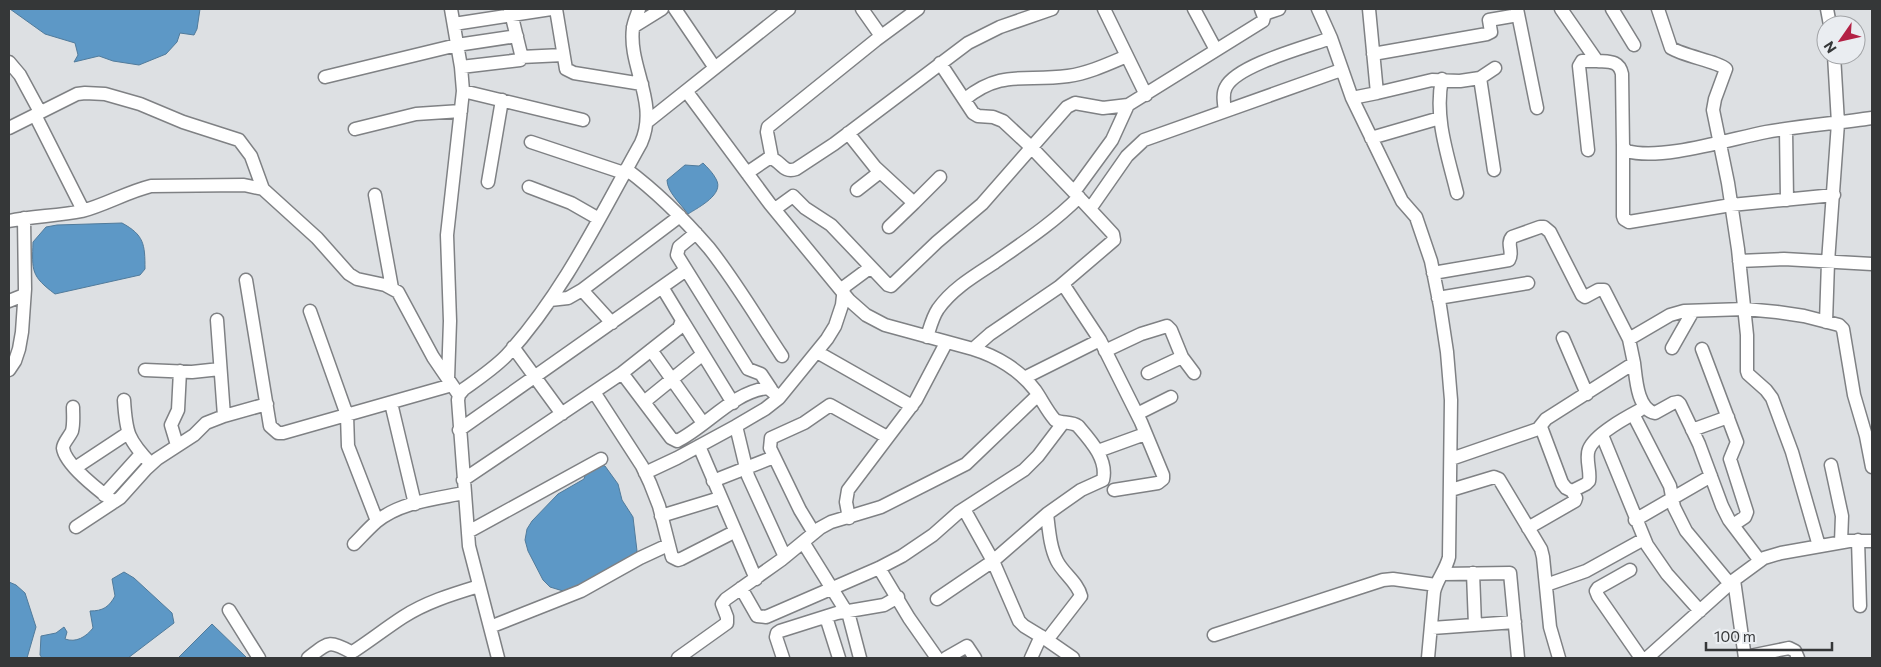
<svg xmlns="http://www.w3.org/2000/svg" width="1881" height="667" font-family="Commissioner,sans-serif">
<rect width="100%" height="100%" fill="#dde0e3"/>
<path fill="#5d98c6" stroke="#517b9b" d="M 10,9 L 200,9 L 197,29 L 194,35 L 180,33 L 177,42 L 166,54 L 139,65 L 113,61 L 99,56 L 74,62 L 78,55 L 75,43 L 45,34 Z
M 703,163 C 708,168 713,173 716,179 C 725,194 699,207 688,214 C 681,204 667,192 667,180 L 685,165 L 699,166 Z
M 122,223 C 144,235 145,244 145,269 L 140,275 L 55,294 C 31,276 32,271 33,242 L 46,227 L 57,225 Z
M 597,464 L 605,466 L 618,484 L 622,500 L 633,517 L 637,551 L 626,563 L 583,588 L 563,591 L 550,587 L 543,580 L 528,551 L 525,540 L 527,529 L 532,521 L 558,494 L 584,479 L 586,472 Z
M 124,572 L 134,578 L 172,613 L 174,623 L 128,658 L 42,658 L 40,655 L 41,636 L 56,633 L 64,627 L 67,632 L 65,639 C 76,643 86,637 93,628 L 90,611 C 103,611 109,607 115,596 L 112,579 Z
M 9,582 L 16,585 L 25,593 L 36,627 L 27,658 L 9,658 Z
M 212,624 L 247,658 L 178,658 Z"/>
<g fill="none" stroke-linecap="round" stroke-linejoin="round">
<g stroke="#7f8184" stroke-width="15">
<path id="minor" d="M 451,9 L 461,67 L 463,91 L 447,235 L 450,321 L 448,379 L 459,395
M 556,9 L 566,69 L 574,73 L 642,84
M 675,9 L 715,68
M 862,9 L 881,36
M 1104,9 L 1146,95
M 1194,9 L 1216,50
M 1318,9 L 1331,38 L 1352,98
M 1369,9 L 1377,93 L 1352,98 L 1402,201 L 1416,217 L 1431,261 L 1440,306 L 1447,352 L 1451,400 L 1449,557 C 1446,570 1437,579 1434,592 L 1428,658
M 1517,9 L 1537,108
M 1561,9 L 1597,61 C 1609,62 1619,60 1622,74 L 1623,147 L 1627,151 C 1661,161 1730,139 1766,132 C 1800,126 1838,123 1872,118
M 1612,9 L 1634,45
M 1658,9 L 1671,48 C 1684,56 1719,62 1726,69 L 1715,99 L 1713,110 L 1728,183 L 1738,249 L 1747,335 L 1747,371 L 1748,374 L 1766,390 L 1772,398 L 1792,452 L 1819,546
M 1827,9 L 1830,25
M 1264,14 L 1279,9
M 454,24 L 551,9
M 633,27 L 662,9
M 1373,54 L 1487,34 L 1491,32 L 1489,20 L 1518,15
M 521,57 L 563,55
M 9,62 L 20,75 L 40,112
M 940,63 L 973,113 L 978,116 L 993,117 L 1003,121 L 1032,148 L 1074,192
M 461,67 L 520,60 L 521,54 L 510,9
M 325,77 L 457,45 L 517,36
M 1480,78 L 1494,170
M 1442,79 C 1434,118 1448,156 1457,193
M 463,91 L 583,120
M 687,92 L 770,204 L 849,300 L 866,315 L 885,325 L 973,349 L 990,334 L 1059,287 L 1114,240 L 1113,234 L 1074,192 L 1112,140 L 1128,105 L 1263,21 L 1264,17 L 1261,9
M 1377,93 L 1432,80 L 1460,81 L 1480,78 L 1495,68
M 965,99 C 1002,69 1025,82 1068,76 C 1089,73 1108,64 1127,56
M 1225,111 C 1224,103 1222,94 1226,87 C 1237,65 1306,47 1331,38
M 35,115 L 83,210
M 647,122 L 789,9
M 9,128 L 77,94 L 85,93 L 105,94 L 140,104 L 183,122 L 239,140 L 251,156 L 263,189
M 355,129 L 416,114 L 461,111
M 1786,129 L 1787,200
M 848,133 L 875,167 L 914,203 L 940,177
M 1371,138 L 1440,118
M 531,142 L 624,173
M 1623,147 L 1623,216 L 1624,219 L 1629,222 L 1731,205 L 1834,195
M 1588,150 L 1579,66 L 1582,61 L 1597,61
M 772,158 L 767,132 L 768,127 L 876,40 L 918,9
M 626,169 C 657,192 684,219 709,248 C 736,282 758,320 782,356
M 747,173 L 769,158 C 781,159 782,174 796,169 L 834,144 L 968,43 L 1000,27 L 1052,9
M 488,182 L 502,100
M 529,187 L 571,203 L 599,219
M 857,190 L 880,172
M 375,195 L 392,288
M 775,209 L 793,196 L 805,208 L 831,225 L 888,285 L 891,286 L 937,242 L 982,204 L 1067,107 L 1075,103 L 1103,108 L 1128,105
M 1090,209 L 1127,156 L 1144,140 L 1341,70
M 9,221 C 33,216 58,216 82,211 C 105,205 127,192 151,186 L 244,185 L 263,189 L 317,238 L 349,274 L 357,279 L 385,285 L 398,292 L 433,357 L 448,379
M 889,227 L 914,203
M 696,233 L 679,247 L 677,255 L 748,369 L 761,374 L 771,389
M 1739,261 L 1784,259 L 1872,264
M 1433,273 L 1509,260 C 1514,252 1506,244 1512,237 L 1540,227 L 1544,227 L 1550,232 L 1582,295 L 1585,297 L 1598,290 L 1604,290 L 1629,339
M 246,280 L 270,426 L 278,433 L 283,433 L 452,385
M 1063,284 L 1100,340 L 1141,422 L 1163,475 L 1163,479 L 1158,483 L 1114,490
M 582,290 L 612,323
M 1438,298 L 1528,283
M 550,300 L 568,298 L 582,290 L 680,216
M 9,301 L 24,295
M 310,311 L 347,415 L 348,446 L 377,521
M 217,320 L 224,416
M 682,320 L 733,403
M 1826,322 L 1828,262 L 1838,123 L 1834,55
M 927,337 C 930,328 932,318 938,309 C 952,289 974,276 994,263 C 1024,242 1053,223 1079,197
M 1563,338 L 1587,394
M 513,347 L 562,414
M 1672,348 L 1693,311
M 973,349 C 996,356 1020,370 1035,390 C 1042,400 1047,411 1055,420 C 1062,424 1071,421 1078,426 C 1090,440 1108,459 1103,480 L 1081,490 L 1047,514 C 1049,530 1050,547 1057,561 C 1063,573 1078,583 1081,596 L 1047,640 L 1073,658
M 1702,349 L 1737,442 L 1730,459 L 1747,512 L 1745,517 L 1733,525
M 651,350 L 703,423
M 1105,351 L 1141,334 L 1167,326 L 1171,330 L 1182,357 L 1194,373
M 817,352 L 912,406
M 1634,363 C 1636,378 1637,409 1655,413 L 1673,403 L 1678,402 L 1680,404 L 1699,444 L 1722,506 L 1729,520 L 1760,561
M 9,370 L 15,361 L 19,349 L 22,332 L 25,289 L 24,218
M 145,370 L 192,372 L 220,369
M 622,373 L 671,438 L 677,441 C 706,427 734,391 768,388 L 779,397
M 1148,373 L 1182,357
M 1024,378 L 1100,340
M 594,392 L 642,466 L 650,483 L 659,506 L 672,557 L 678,560 L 681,559 L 734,532
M 124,400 C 126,433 128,440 151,464
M 644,402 L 703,354
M 391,403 L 415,504
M 73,407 C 73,415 74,423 72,431 C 70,436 63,443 63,448 C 65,465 101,492 114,502
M 1137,414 L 1171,397
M 1633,414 L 1670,486 L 1674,507 L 1686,531 L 1730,584
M 736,426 L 748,476 L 785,557
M 1541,427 L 1562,483 L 1566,488 L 1572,491
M 459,430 L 686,270
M 1692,430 L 1728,417
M 1602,435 L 1647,545 L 1667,574 L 1700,611
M 177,445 L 171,425 L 178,410 L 180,371
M 699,446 L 756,579
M 1098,451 L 1145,434
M 1451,459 L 1538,429 L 1546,419 L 1634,363 L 1629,339 L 1670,315 L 1684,311 L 1745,309 L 1777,312 L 1804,316 L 1839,325 L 1843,329 L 1854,395 L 1866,436 L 1872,467
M 1831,465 L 1842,516 L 1841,542
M 75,468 L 128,433
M 645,473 L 677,458 L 736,426 L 765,409 L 779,398 L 827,339 L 835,326 L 842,305 L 844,287 L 871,267
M 463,480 L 622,373 L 679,328 L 682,320 L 662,287
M 713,481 L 774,457
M 1451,490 L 1494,477 L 1499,479 L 1541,549 L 1543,557 L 1550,627 L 1559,658
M 104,495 L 141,454
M 964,509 L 993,561 L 1019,621 L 1024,626 L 1047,640
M 661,516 L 720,498
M 849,518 L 846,502 L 848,490 L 916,400 L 946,343
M 1635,520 L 1711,476
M 76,527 L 120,498 L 146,469 L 157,459 L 194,435 L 206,423 L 224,416 L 267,404
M 1528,528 L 1575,501 L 1576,498 L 1572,491 L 1586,484 L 1589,481 C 1591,471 1585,458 1589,449 C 1595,434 1627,417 1640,410
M 468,532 L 601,459
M 814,533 L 800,510 L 770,448 L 771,438 L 804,423 L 830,405 L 887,437
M 1858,540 L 1860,606
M 803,542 L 849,616 L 860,658
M 354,544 C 361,537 368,529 376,522 C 400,502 435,499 464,493
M 879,568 L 909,618 L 937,658
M 1630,570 L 1598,588 L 1596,591 L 1598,596 L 1641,658
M 1473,573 L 1475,625
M 1443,574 L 1510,573 L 1518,658
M 1734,580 L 1745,658
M 1546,585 L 1586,571 L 1644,539
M 741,588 L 757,616 L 766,617 L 879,568 L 902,556 L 933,535 L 959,512 L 1024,470 L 1038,456 L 1063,423
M 937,599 L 993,561 L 1047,514
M 229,610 L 259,658
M 826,617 L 839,658
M 490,627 L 581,591 L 640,558 L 668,545
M 1432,628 L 1515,622
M 1214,635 L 1383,580 L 1393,579 L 1436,585
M 1745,657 L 1789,648 L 1795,651 L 1798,658
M 308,658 C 328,643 328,639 351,652 L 354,651 C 371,640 386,628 403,617 C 426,602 453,594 479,586
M 498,658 L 469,546 L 458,400 L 459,395 L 464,389 C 478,379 493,369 506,356 C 563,294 600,216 641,143 C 659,102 628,67 633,28 C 634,21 637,15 639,9
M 678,658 L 727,623 L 727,617 L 722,604 L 726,599 L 781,560 L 820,528 L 831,522 L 881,507 L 966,464 L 1038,395
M 783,658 L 776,637 L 777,633 L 780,631 L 837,613 L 884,605 L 898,597
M 946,658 L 967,646 L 975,658
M 1031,658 L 1041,636
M 1647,658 L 1734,580 L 1764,558 L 1781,553 L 1849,541 L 1872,541"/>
</g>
<use href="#minor" stroke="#fff" stroke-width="12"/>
</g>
<rect width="1881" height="667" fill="none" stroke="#353738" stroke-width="20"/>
<g transform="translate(1841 40) rotate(236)"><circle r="24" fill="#eaedf1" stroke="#a2a4a7"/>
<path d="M0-4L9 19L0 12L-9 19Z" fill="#b32145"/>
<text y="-8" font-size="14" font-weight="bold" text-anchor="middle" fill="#353738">N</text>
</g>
<path d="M1706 642v8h126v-8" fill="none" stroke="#353738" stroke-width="2.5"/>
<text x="1714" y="642" font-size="15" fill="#353738" stroke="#eaedf1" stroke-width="4" paint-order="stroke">100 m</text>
</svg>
